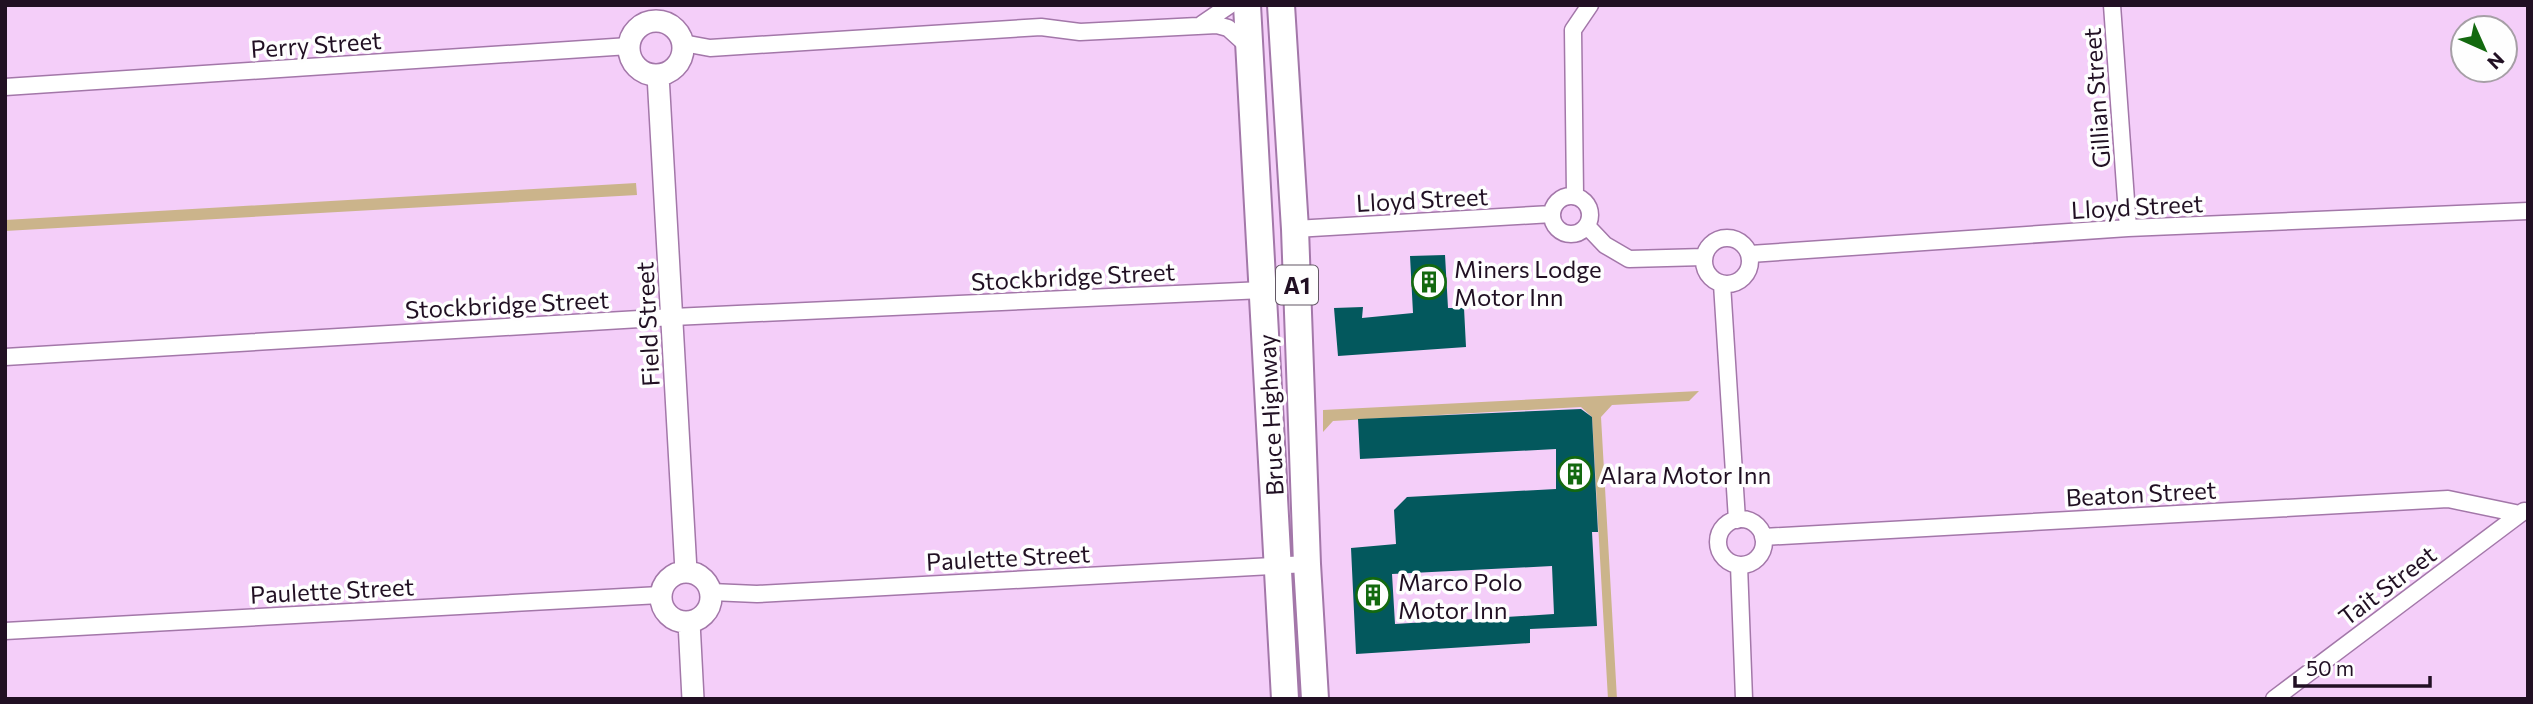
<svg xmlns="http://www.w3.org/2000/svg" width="2533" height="704" font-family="Commissioner,sans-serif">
<rect width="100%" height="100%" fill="#f4cef9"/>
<path fill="#cbb48b" d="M 636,183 L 637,195 L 5,231 L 5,220 Z
M 1699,391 L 1689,401 L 1612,405 L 1601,417 L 1617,699 L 1608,699 L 1592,417 L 1581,407 L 1333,421 L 1323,432 L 1323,410 Z"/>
<path fill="#03585d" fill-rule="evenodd" d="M 1445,255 L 1448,308 L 1464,308 L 1466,347 L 1338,356 L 1334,308 L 1363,307 L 1362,318 L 1413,313 L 1410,256 Z
M 1581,409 L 1592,417 L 1598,532 L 1592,532 L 1597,626 L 1530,629 L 1530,643 L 1356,654 L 1351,548 L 1396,544 L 1394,510 L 1407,497 L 1556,489 L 1556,449 L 1360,459 L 1358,419 ZM 1552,566 L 1554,614 L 1395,624 L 1392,574 Z"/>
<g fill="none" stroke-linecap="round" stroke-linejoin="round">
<g stroke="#a377a9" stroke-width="19">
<path id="minor" d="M 2112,5 L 2128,228
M 1202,24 L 1230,5
M 683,43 L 710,48 L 1041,27 L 1080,32 L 1217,25 L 1228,28 L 1248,46
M 5,87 L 629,46
M 1575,195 L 1573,30 L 1590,5
M1552 215a19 19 0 1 1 38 0a19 19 0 1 1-38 0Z
M 1587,226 L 1605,245 L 1629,259 L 1704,257
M 1295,229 L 1552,214
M1704 261a23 23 0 1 1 46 0a23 23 0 1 1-46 0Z
M 1750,254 L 2128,228 L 2528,211
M 1722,284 L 1737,520
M 5,357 L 673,317 L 1263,290
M1718 542a23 23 0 1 1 46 0a23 23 0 1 1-46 0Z
M 1763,537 L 2448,499 L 2520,514
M 1739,565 L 1744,699
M 711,592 L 757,594 L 1307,564
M 5,631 L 660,595
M 2274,699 L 2524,511"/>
</g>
<g stroke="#a377a9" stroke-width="24">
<path id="tertiary" d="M629 48a27 27 0 1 1 54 0a27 27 0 1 1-54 0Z
M 658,75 L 686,571
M661 597a25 25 0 1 1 50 0a25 25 0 1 1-50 0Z
M 689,622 L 693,699"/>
</g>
<g stroke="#a377a9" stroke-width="30">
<path id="trunk" d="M 1247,5 L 1285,699
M 1281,5 L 1295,229 L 1307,564 L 1315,699"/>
</g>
<use href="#minor" stroke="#fff" stroke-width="16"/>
<use href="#tertiary" stroke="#fff" stroke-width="21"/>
<use href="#trunk" stroke="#fff" stroke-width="26"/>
</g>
<defs>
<g id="building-ring" transform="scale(1.75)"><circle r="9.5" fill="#fefefe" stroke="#13690f" stroke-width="1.5"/><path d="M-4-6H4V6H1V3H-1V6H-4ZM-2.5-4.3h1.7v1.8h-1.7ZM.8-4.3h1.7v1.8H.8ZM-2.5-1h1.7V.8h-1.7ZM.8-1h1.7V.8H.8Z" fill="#13690f"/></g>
</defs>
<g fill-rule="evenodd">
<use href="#building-ring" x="1429" y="282"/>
<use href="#building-ring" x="1575" y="474"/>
<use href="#building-ring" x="1373" y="595"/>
</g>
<g text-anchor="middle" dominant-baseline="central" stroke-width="7" stroke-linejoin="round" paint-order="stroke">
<rect fill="#fefefe" stroke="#635765" stroke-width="2" x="1276" y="265.5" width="42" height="39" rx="5"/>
<g font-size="23" font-weight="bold" fill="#211023">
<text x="1297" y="285">A1</text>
</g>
<g font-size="24" fill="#211023" stroke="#fefefe">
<text transform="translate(316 44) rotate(-4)">Perry Street</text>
<text transform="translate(2096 98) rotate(-94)">Gillian Street</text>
<text transform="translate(1422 199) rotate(-3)">Lloyd Street</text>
<text transform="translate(2137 206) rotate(-3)">Lloyd Street</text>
<text transform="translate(1073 276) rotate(-3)">Stockbridge Street</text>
<text transform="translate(507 304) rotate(-3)">Stockbridge Street</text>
<text transform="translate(647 324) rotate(-93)">Field Street</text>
<text transform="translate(1270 415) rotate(-93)">Bruce Highway</text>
<text transform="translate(2141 493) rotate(-3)">Beaton Street</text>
<text transform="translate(1008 557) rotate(-3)">Paulette Street</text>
<text transform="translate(2387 585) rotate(-37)">Tait Street</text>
<text transform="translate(332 590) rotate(-3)">Paulette Street</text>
</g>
<g font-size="24" fill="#211023" stroke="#fefefe" text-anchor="start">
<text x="1454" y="268">Miners Lodge<tspan x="1454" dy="28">Motor Inn</tspan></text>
<text x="1600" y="474">Alara Motor Inn</text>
<text x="1398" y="581">Marco Polo<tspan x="1398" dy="28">Motor Inn</tspan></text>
</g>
</g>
<rect width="2533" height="704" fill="none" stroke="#211023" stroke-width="14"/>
<g transform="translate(2484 49) rotate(135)"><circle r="33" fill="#fefefe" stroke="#a69fa6" stroke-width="2"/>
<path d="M0-5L12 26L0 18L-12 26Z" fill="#13690f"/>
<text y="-10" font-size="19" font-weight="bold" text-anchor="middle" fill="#211023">N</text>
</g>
<path d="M2295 676v10h135v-10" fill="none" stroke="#211023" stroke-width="3.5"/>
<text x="2306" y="676" font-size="21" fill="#211023" stroke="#fefefe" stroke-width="5" paint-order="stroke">50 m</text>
</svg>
